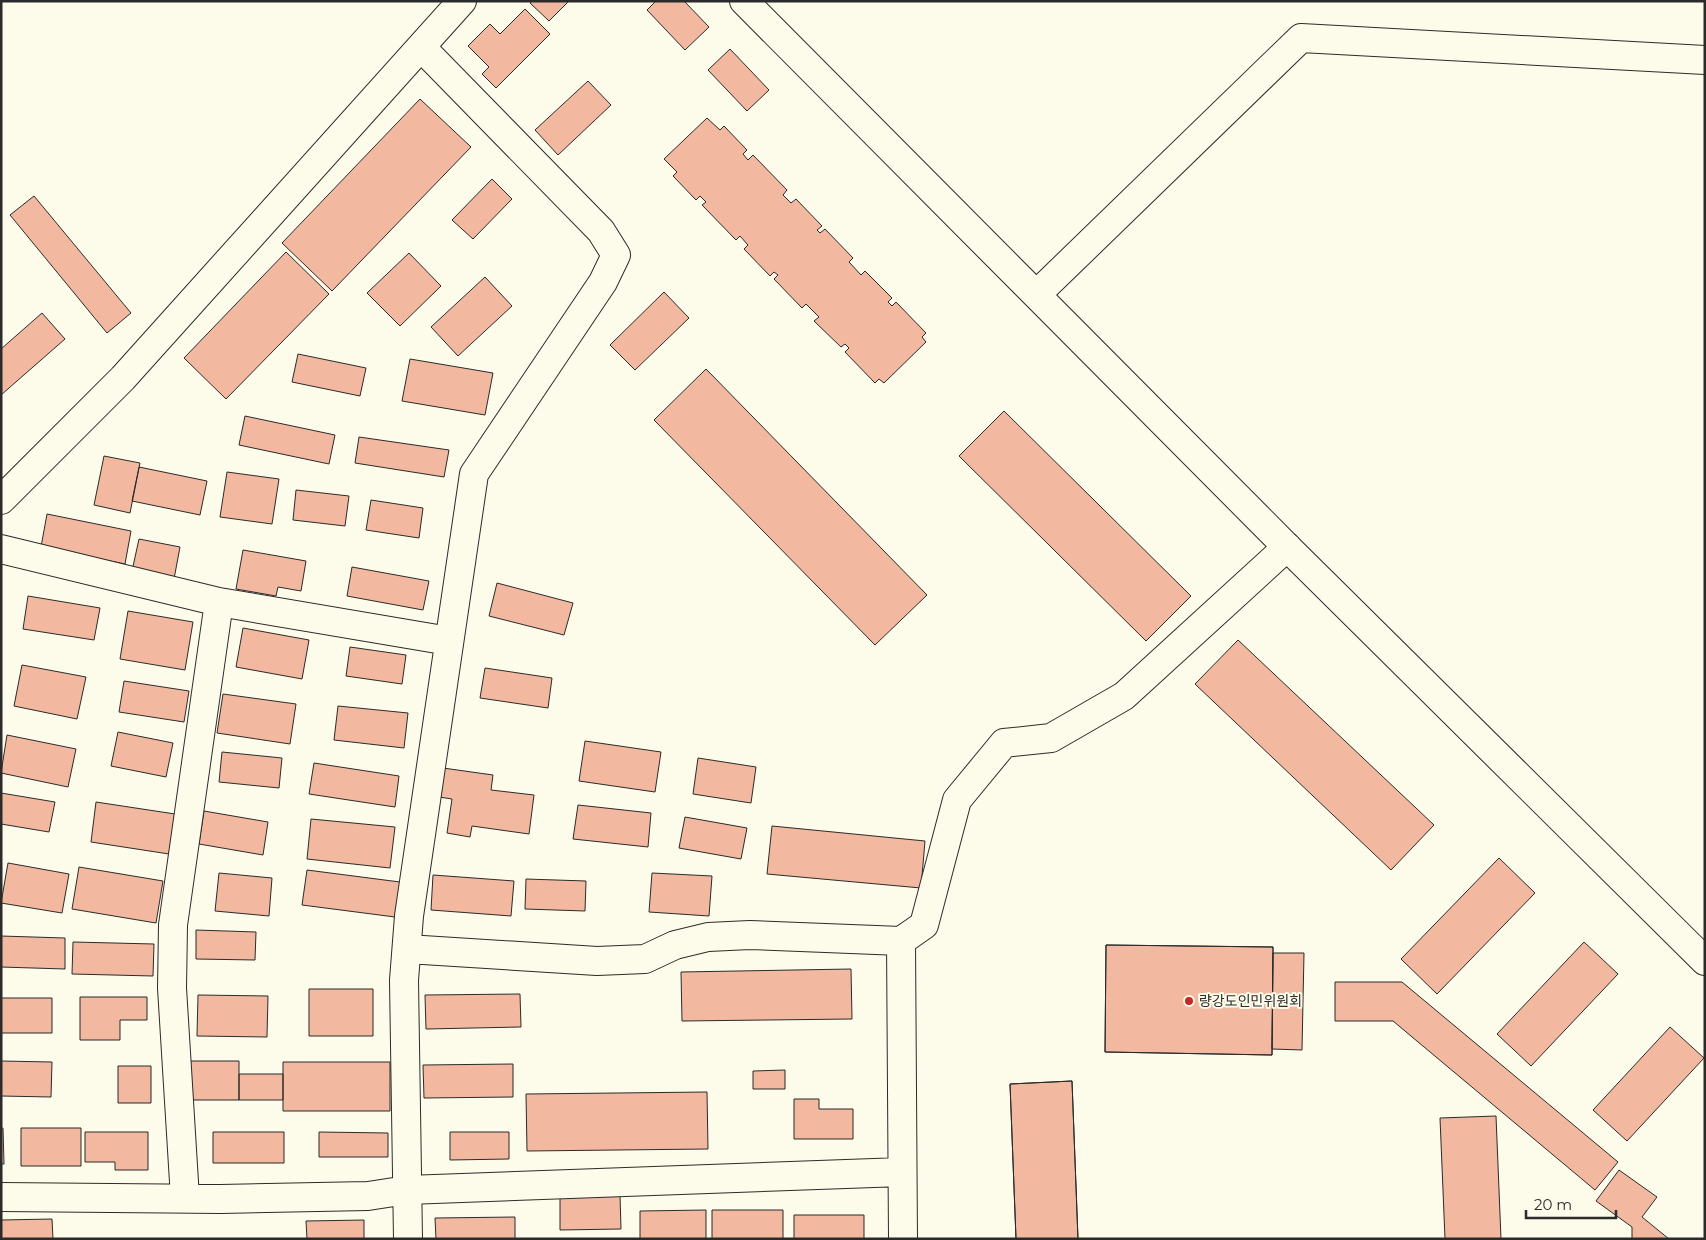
<svg xmlns="http://www.w3.org/2000/svg" width="1706" height="1240" font-family="Montserrat,'Noto Sans KR',sans-serif">
<rect width="100%" height="100%" fill="#fdfbea"/>
<path fill="#f2b8a0" stroke="#2b2b2b" d="M 532,1 L 569,1 L 549,21 L 530,3 Z
M 656,1 L 684,1 L 709,27 L 685,50 L 647,10 Z
M 525,9 L 550,34 L 496,88 L 482,74 L 489,67 L 468,46 L 490,24 L 500,34 Z
M 730,49 L 769,90 L 747,111 L 708,70 Z
M 588,81 L 611,105 L 558,155 L 535,130 Z
M 420,99 L 471,147 L 332,291 L 282,243 Z
M 707,118 L 720,130 L 724,126 L 747,150 L 743,154 L 748,160 L 753,155 L 787,190 L 783,195 L 791,203 L 796,199 L 822,226 L 817,230 L 820,233 L 825,229 L 853,258 L 849,262 L 861,275 L 865,271 L 892,298 L 888,302 L 892,306 L 896,302 L 926,333 L 922,337 L 926,342 L 884,383 L 879,379 L 875,383 L 845,352 L 849,348 L 845,344 L 841,347 L 814,321 L 819,317 L 806,304 L 802,308 L 774,279 L 778,275 L 774,272 L 770,276 L 744,249 L 748,245 L 740,236 L 736,240 L 702,205 L 706,202 L 700,196 L 696,200 L 673,176 L 677,172 L 664,159 Z
M 492,179 L 512,199 L 473,239 L 452,220 Z
M 34,196 L 131,313 L 107,333 L 10,215 Z
M 286,252 L 329,294 L 226,399 L 184,358 Z
M 409,253 L 441,286 L 400,326 L 367,293 Z
M 485,277 L 512,306 L 458,356 L 431,327 Z
M 664,292 L 689,318 L 635,370 L 610,345 Z
M 42,313 L 65,339 L 1,395 L 1,349 Z
M 298,354 L 366,368 L 360,396 L 292,382 Z
M 410,359 L 493,373 L 485,415 L 402,401 Z
M 706,369 L 927,595 L 875,645 L 654,420 Z
M 1004,411 L 1191,596 L 1146,641 L 959,456 Z
M 245,416 L 335,435 L 329,464 L 239,445 Z
M 359,437 L 449,450 L 444,477 L 355,463 Z
M 104,456 L 140,463 L 130,513 L 94,505 Z
M 139,467 L 207,481 L 200,515 L 132,501 Z
M 227,472 L 279,479 L 272,524 L 220,517 Z
M 296,490 L 349,496 L 345,526 L 293,520 Z
M 371,500 L 423,508 L 419,538 L 366,530 Z
M 47,514 L 131,531 L 125,564 L 41,547 Z
M 139,539 L 180,547 L 174,579 L 132,571 Z
M 243,550 L 306,561 L 301,591 L 278,587 L 276,596 L 236,589 Z
M 352,567 L 429,581 L 423,610 L 347,596 Z
M 497,583 L 573,603 L 564,635 L 489,616 Z
M 28,596 L 100,608 L 94,640 L 23,629 Z
M 128,611 L 193,622 L 185,670 L 120,659 Z
M 243,628 L 309,640 L 302,679 L 236,667 Z
M 1238,640 L 1434,825 L 1391,870 L 1195,684 Z
M 350,647 L 406,655 L 402,684 L 346,676 Z
M 22,665 L 86,677 L 77,719 L 14,706 Z
M 485,668 L 552,678 L 548,708 L 480,698 Z
M 124,681 L 189,691 L 184,722 L 119,712 Z
M 223,694 L 296,704 L 290,744 L 217,733 Z
M 338,706 L 408,713 L 404,748 L 334,740 Z
M 118,732 L 173,743 L 166,777 L 111,766 Z
M 7,735 L 76,749 L 68,787 L 1,773 Z
M 585,741 L 661,752 L 655,792 L 579,781 Z
M 222,752 L 282,758 L 279,788 L 219,782 Z
M 698,758 L 756,767 L 751,803 L 693,794 Z
M 314,763 L 399,776 L 395,807 L 309,794 Z
M 443,768 L 493,775 L 491,790 L 534,795 L 529,834 L 472,826 L 470,837 L 447,833 L 452,799 L 439,797 Z
M 1,793 L 55,802 L 49,832 L 1,824 Z
M 96,802 L 175,814 L 169,854 L 91,842 Z
M 578,805 L 651,813 L 648,847 L 573,839 Z
M 204,811 L 268,822 L 263,855 L 199,844 Z
M 685,817 L 747,828 L 741,859 L 679,848 Z
M 311,819 L 395,827 L 390,868 L 307,859 Z
M 772,826 L 925,841 L 921,888 L 767,874 Z
M 1499,858 L 1535,893 L 1437,994 L 1401,959 Z
M 8,863 L 69,874 L 62,913 L 1,903 Z
M 79,867 L 163,881 L 156,923 L 72,909 Z
M 307,870 L 400,882 L 395,917 L 302,905 Z
M 219,873 L 272,878 L 269,916 L 215,911 Z
M 652,873 L 712,876 L 709,916 L 649,912 Z
M 433,875 L 514,881 L 511,916 L 431,910 Z
M 526,879 L 586,881 L 585,911 L 525,909 Z
M 196,930 L 256,932 L 255,960 L 196,959 Z
M 1,936 L 65,938 L 65,969 L 1,967 Z
M 73,942 L 154,944 L 153,976 L 72,974 Z
M 1584,942 L 1618,974 L 1531,1066 L 1497,1034 Z
M 1106,945 L 1273,947 L 1272,1055 L 1105,1052 Z
M 1106,945 L 1273,947 L 1272,1055 L 1105,1052 Z
M 1273,953 L 1304,953 L 1302,1050 L 1272,1049 Z
M 851,969 L 852,1019 L 682,1021 L 681,972 Z
M 1335,982 L 1402,982 L 1618,1162 L 1595,1190 L 1393,1021 L 1335,1021 Z
M 309,989 L 373,989 L 373,1036 L 309,1036 Z
M 520,994 L 521,1027 L 426,1029 L 425,995 Z
M 198,995 L 268,996 L 267,1037 L 197,1036 Z
M 80,997 L 147,997 L 147,1020 L 120,1020 L 120,1040 L 80,1040 Z
M 1,998 L 52,998 L 52,1033 L 1,1033 Z
M 1670,1027 L 1704,1058 L 1627,1141 L 1593,1110 Z
M 1,1061 L 52,1062 L 51,1097 L 1,1096 Z
M 189,1061 L 239,1061 L 239,1100 L 189,1100 Z
M 283,1062 L 390,1062 L 390,1111 L 283,1111 Z
M 513,1064 L 513,1097 L 424,1098 L 423,1065 Z
M 118,1066 L 151,1066 L 151,1103 L 118,1103 Z
M 785,1070 L 785,1089 L 753,1089 L 753,1071 Z
M 239,1074 L 283,1074 L 283,1100 L 239,1100 Z
M 1072,1081 L 1078,1239 L 1016,1239 L 1010,1084 Z
M 1072,1081 L 1078,1239 L 1016,1239 L 1010,1084 Z
M 707,1092 L 708,1149 L 527,1151 L 526,1094 Z
M 794,1099 L 819,1099 L 819,1109 L 853,1109 L 853,1139 L 794,1139 Z
M 1496,1116 L 1501,1239 L 1445,1239 L 1440,1118 Z
M 1,1128 L 3,1128 L 4,1164 L 1,1164 Z
M 21,1128 L 81,1128 L 81,1166 L 21,1166 Z
M 85,1132 L 148,1132 L 148,1170 L 115,1170 L 115,1162 L 85,1162 Z
M 213,1132 L 284,1132 L 284,1163 L 213,1163 Z
M 319,1132 L 388,1133 L 388,1157 L 319,1157 Z
M 450,1132 L 509,1132 L 509,1159 L 450,1160 Z
M 1619,1170 L 1657,1197 L 1642,1217 L 1669,1239 L 1632,1239 L 1632,1227 L 1596,1201 Z
M 620,1195 L 621,1229 L 560,1230 L 560,1196 Z
M 706,1210 L 706,1239 L 640,1239 L 640,1211 Z
M 712,1210 L 783,1210 L 783,1239 L 712,1239 Z
M 794,1215 L 864,1215 L 864,1239 L 794,1239 Z
M 515,1217 L 515,1239 L 436,1239 L 435,1218 Z
M 52,1219 L 53,1239 L 1,1239 L 1,1220 Z
M 364,1220 L 364,1239 L 307,1239 L 306,1221 Z"/>
<g fill="none" stroke-linecap="round" stroke-linejoin="round">
<g stroke="#2b2b2b" stroke-width="30">
<path id="minor" d="M 1037,294 L 1301,38 L 1705,60
M 1,500 L 123,378 L 462,1
M 1,549 L 219,602 L 449,641
M 901,941 L 903,1239
M 407,949 L 597,961 L 645,959 L 675,945 L 708,937 L 750,935 L 901,941 L 924,925 L 957,800 L 1004,743 L 1051,738 L 1124,696 L 1287,547
M 1,1197 L 221,1199 L 368,1196 L 407,1190 L 902,1172
M 185,1198 L 172,988 L 173,925 L 219,602
M 408,1239 L 404,980 L 409,916 L 474,474 L 603,282 L 616,255 L 601,231 L 422,48"/>
</g>
<g stroke="#2b2b2b" stroke-width="30">
<path id="primary" d="M 744,1 L 1287,547 L 1705,961"/>
</g>
<use href="#minor" stroke="#fdfbea" stroke-width="28"/>
<use href="#primary" stroke="#fdfbea" stroke-width="28"/>
</g>
<circle fill="#c62828" stroke="#fdfbea" stroke-width="2" cx="1189" cy="1001" r="5"/>
<g text-anchor="middle" dominant-baseline="central" stroke-width="4" stroke-linejoin="round" paint-order="stroke">
<g font-size="14" fill="#2b2b2b" stroke="#fdfbea" text-anchor="start">
<text x="1199" y="1001">량강도인민위원회</text>
</g>
</g>
<rect width="1706" height="1240" fill="none" stroke="#2b2b2b" stroke-width="5"/>
<path d="M1526 1210v8h90v-8" fill="none" stroke="#2b2b2b" stroke-width="2.5"/>
<text x="1534" y="1210" font-size="15" fill="#2b2b2b" stroke="#fdfbea" stroke-width="4" paint-order="stroke">20 m</text>
</svg>
